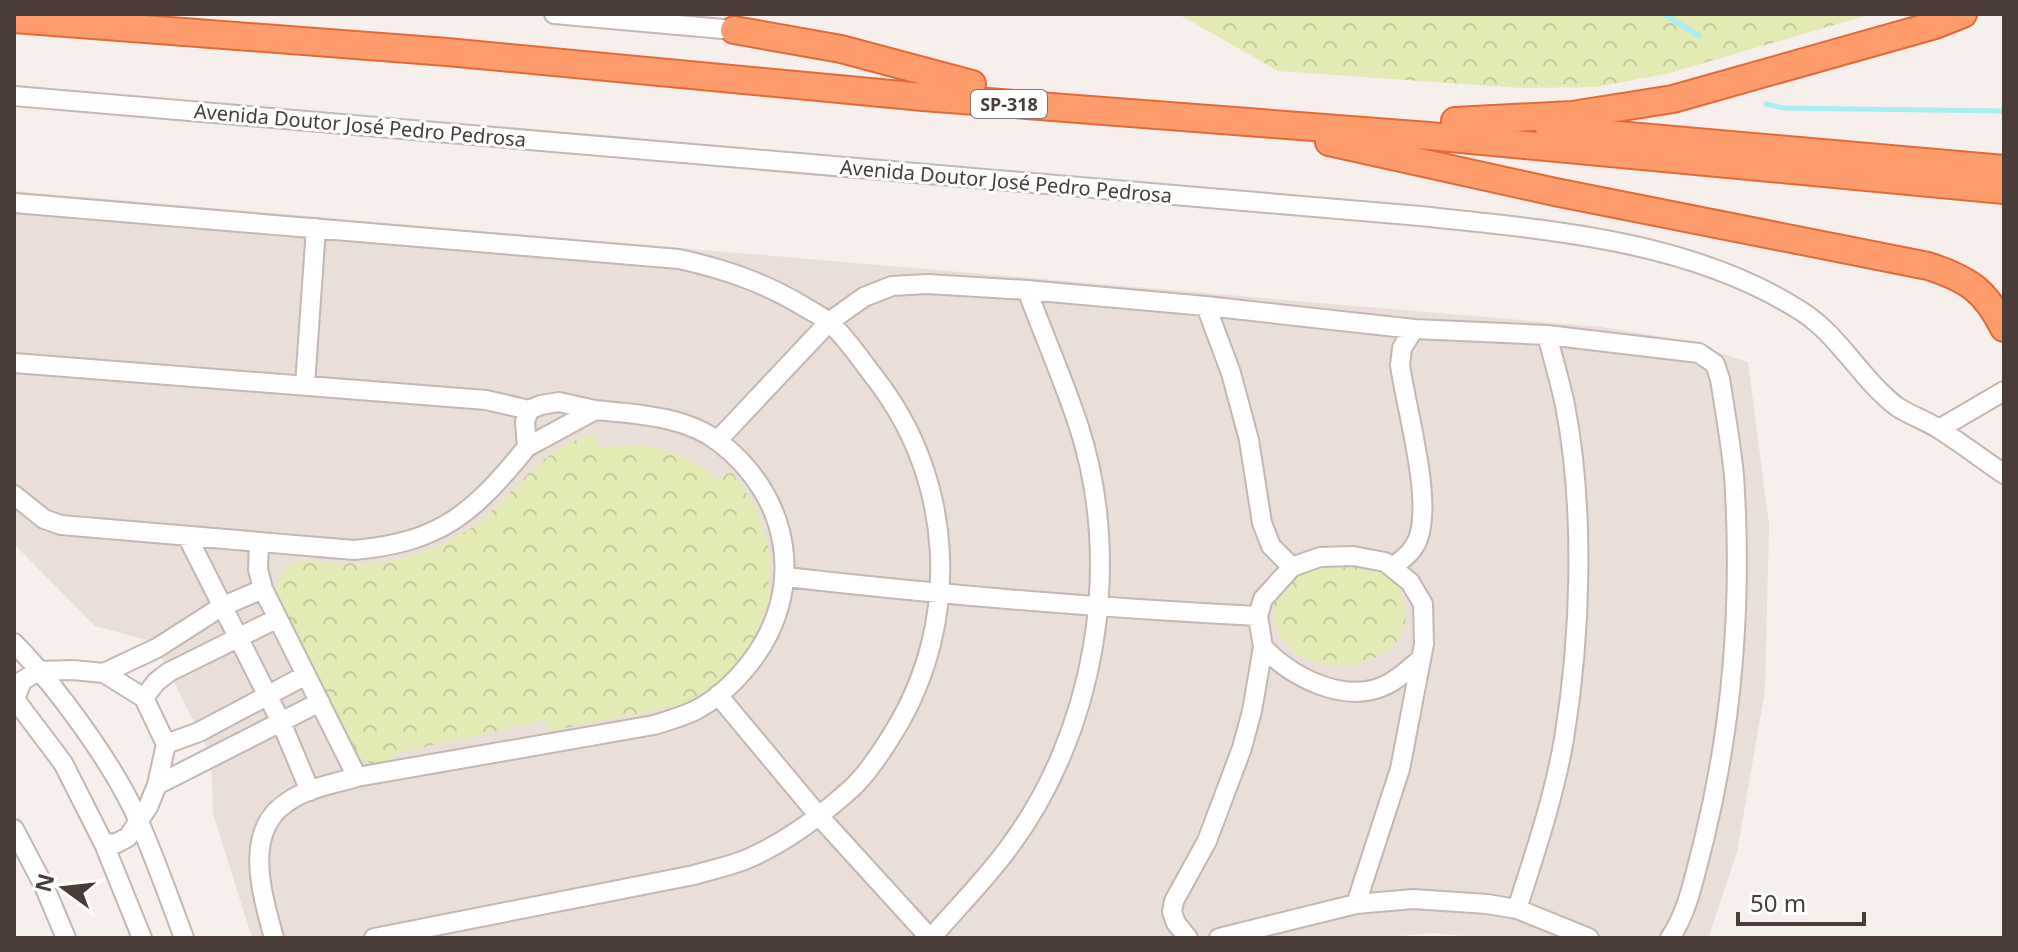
<svg xmlns="http://www.w3.org/2000/svg" width="2018" height="952" font-family="'Noto Sans',sans-serif">
<defs>
<pattern id="forest-crowns" width="20" height="18" patternUnits="userSpaceOnUse" patternTransform="scale(2)"><rect width="20" height="18" fill="#e4eab3"/><path d="M2 6a3 3 0 1 1 6 0M12 15a3 3 0 1 1 6 0" fill="none" stroke="#c5ca9b"/></pattern>
</defs>
<rect width="100%" height="100%" fill="#f6efeb"/>
<path fill="#eaded9" d="M 14,191 L 1601,327 L 1676,339 L 1748,362 L 1769,525 L 1765,690 L 1737,852 L 1708,938 L 1482,938 L 1434,933 L 1378,938 L 252,938 L 213,813 L 211,756 L 154,642 L 95,626 L 14,544 Z"/>
<path fill="url(#forest-crowns)" d="M 1178,14 L 1872,14 L 1666,74 L 1595,87 L 1522,88 L 1278,71 Z
M 595,434 L 598,448 C 649,440 677,449 719,479 L 731,471 L 757,509 L 770,554 L 769,600 L 752,644 L 722,680 L 682,705 L 549,731 L 545,721 L 393,754 L 394,764 C 378,765 369,766 357,754 L 276,596 C 277,546 320,564 352,563 C 373,563 393,562 413,555 C 436,548 460,537 479,522 C 518,489 543,446 595,434 Z
M 1343,558 C 1355,561 1373,563 1384,570 C 1394,577 1401,588 1404,600 C 1420,662 1330,683 1292,650 C 1271,632 1265,591 1289,573 C 1299,566 1330,561 1343,558 Z"/>
<g fill="none" stroke-linecap="round" stroke-linejoin="round">
<path stroke="#a7edf3" stroke-width="5" d="M 1663,14 L 1699,36
M 1766,104 L 1783,108 L 2004,111"/>
<g stroke="#c5b6b0" stroke-width="22">
<path id="minor" d="M 554,14 L 734,30
M 14,96 L 1420,216 C 1549,230 1690,240 1801,311 C 1840,336 1860,378 1896,406 C 1909,415 1925,420 1939,429 C 1961,443 1982,459 2004,474
M 14,203 L 679,259 C 724,269 763,282 803,306 C 811,311 821,316 829,322 C 846,337 861,360 875,378 C 954,479 962,620 895,730 C 883,750 869,772 852,788 C 821,816 784,843 747,859 C 730,866 711,870 694,875 L 374,938
M 1206,306 L 1231,373 L 1249,440 L 1262,523 L 1271,546 L 1292,567
M 14,363 L 486,400 L 529,410
M 305,385 L 316,228
M 559,402 L 595,410 L 527,447 L 525,422 L 529,410 L 541,405 Z
M 1939,429 L 2004,391
M 717,441 L 829,322 L 864,297 L 892,286 L 927,284 L 1027,290 L 1206,306 L 1414,329 L 1547,335 L 1699,353 L 1715,364 L 1720,379 C 1725,411 1731,444 1734,476 C 1742,597 1733,722 1704,840 C 1695,873 1689,910 1670,938
M 14,495 L 44,519 L 61,525 L 354,550 C 442,542 473,513 527,447
M 188,538 L 281,722 L 310,791
M 259,542 L 258,569 L 263,589 L 357,777
M 1393,567 C 1403,559 1413,552 1418,539 C 1433,499 1406,409 1400,365 L 1402,348 L 1414,329
M 786,577 C 943,595 1099,608 1258,616
M 14,643 C 57,687 116,767 140,824 C 156,861 170,900 184,938
M 1263,647 C 1291,677 1345,705 1386,685 C 1399,679 1410,668 1421,659
M 104,673 L 157,648 L 221,607 L 263,589
M 718,695 L 818,815 L 930,938
M 14,698 L 63,763 L 104,844 L 142,938
M 144,698 L 156,682 L 169,672 L 276,619
M 15,699 L 22,681 L 38,671 L 73,670 L 104,673 L 144,698 L 166,744 L 157,785 L 148,807 L 128,837 L 117,843 L 104,844
M 166,744 L 199,732 L 306,675
M 157,785 L 320,702
M 14,829 L 45,888 L 66,938
M 1517,909 C 1535,853 1554,797 1564,739 C 1581,636 1585,509 1565,405 C 1560,382 1553,358 1547,335
M 274,938 C 263,897 242,833 286,803 C 306,788 333,784 357,777 L 654,725 C 667,721 681,717 694,711 C 716,700 735,682 750,663 C 807,590 791,497 719,442 C 685,416 636,414 595,410
M 931,938 C 956,909 984,881 1007,850 C 1095,734 1124,566 1079,427 C 1064,381 1044,336 1027,290
M 1188,938 L 1176,923 L 1172,912 L 1174,901 L 1207,841 L 1242,748 L 1252,711 L 1263,647 L 1258,616 L 1263,599 L 1292,567 L 1320,557 L 1353,556 L 1385,562 L 1410,582 L 1423,604 L 1424,644 L 1400,769 L 1356,904
M 1219,938 L 1356,904 L 1413,899 L 1487,904 L 1517,909 L 1589,938"/>
</g>
<g stroke="#e26a38" stroke-width="30">
<path id="highway" d="M 14,19 L 447,52 L 923,97 L 1429,136 L 2004,190
M 734,30 L 841,49 L 972,84
M 1455,121 L 1572,115 L 1673,99 L 1935,25 L 1963,14
M 1549,129 L 2004,169
M 1329,142 L 1555,192 L 1928,266 C 1968,279 1985,290 2004,328"/>
</g>
<use href="#minor" stroke="#fff" stroke-width="18"/>
<use href="#highway" stroke="#ff9c6c" stroke-width="26"/>
</g>
<g text-anchor="middle" dominant-baseline="central" stroke-width="6" stroke-linejoin="round" paint-order="stroke">
<rect fill="#fff" stroke="#807774" stroke-width="2" x="971" y="90" width="76" height="28" rx="6"/>
<g font-size="18" font-weight="bold" fill="#4a3d38">
<text x="1009" y="104">SP-318</text>
</g>
<g font-size="20" fill="#4a3d38" stroke="#fff">
<text transform="translate(360 125) rotate(5)">Avenida Doutor José Pedro Pedrosa</text>
<text transform="translate(1006 181) rotate(5)">Avenida Doutor José Pedro Pedrosa</text>
</g>
</g>
<rect width="2018" height="952" fill="none" stroke="#4a3d38" stroke-width="32"/>
<g transform="translate(64 888) rotate(285)" stroke="#ffffff" stroke-width="6" paint-order="stroke">
<path d="M0-6L14 30L0 20L-14 30Z" fill="#4a3d38"/>
<text y="-12" font-size="22" font-weight="bold" text-anchor="middle" fill="#4a3d38">N</text>
</g>
<path d="M1738 912v12h126v-12" fill="none" stroke="#4a3d38" stroke-width="4"/>
<text x="1750" y="912" font-size="24" fill="#4a3d38" stroke="#ffffff" stroke-width="6" paint-order="stroke">50 m</text>
</svg>
